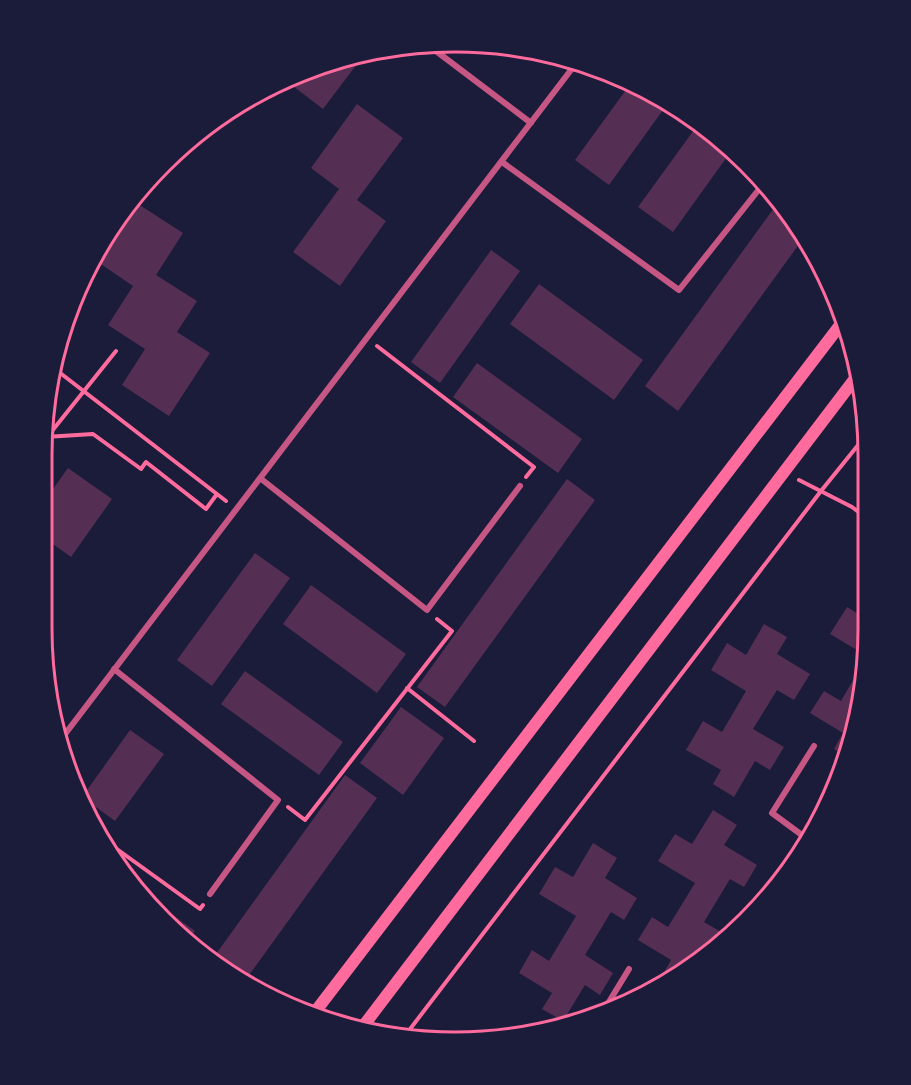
<svg xmlns="http://www.w3.org/2000/svg" width="911" height="1085" font-family="Cabin,sans-serif">
  <style>
    .building { fill: #542f53 }
    .lines { fill: none; stroke-linecap: round; stroke-linejoin: round }
    .path { stroke: #ff6b9d; stroke-width: 4 }
    .minor { stroke: #c65784; stroke-width: 6 }
    .secondary { stroke: #ff6b9d; stroke-width: 12 }
    .rim { fill: none; stroke: #ff6b9d; stroke-width: 3 }
  </style>
  <rect width="100%" height="100%" fill="#1b1b3a"/>
  <path class="building" d="M361 54 363 56 323 109 285 80 297 74Z
    M631 83 668 103 609 185 575 160Z
    M357 104 403 138 357 200 386 221 340 286 293 252 339 189 311 168Z
    M699 123 732 150 673 232 638 207Z
    M779 201 799 225 805 236 678 411 645 386Z
    M135 202 183 233 156 275 197 301 177 332 210 353 169 416 122 385 145 349 108 325 133 286 95 260Z
    M491 250 520 271 440 383 411 362Z
    M539 284 643 360 614 400 510 324Z
    M477 363 582 439 558 473 453 397Z
    M68 468 112 499 71 557 43 537 44 494 48 496Z
    M567 479 595 500 445 707 417 687Z
    M255 553 290 578 212 686 177 660Z
    M311 585 406 654 377 693 283 624Z
    M847 607 865 618 868 612V657L848 758 834 749 843 733 810 713 824 691 841 701 867 656 830 634Z
    M764 624 787 637 777 654 810 674 794 700 777 690 753 729 784 747 770 770 755 761 734 797 713 784 721 770 686 750 703 721 722 732 746 691 711 670 727 643 746 655Z
    M245 671 343 742 319 775 221 704Z
    M401 707 444 738 403 795 360 763Z
    M130 730 164 754 115 821 82 797Z
    M345 775 377 798 244 982 226 973 211 961Z
    M713 810 737 825 724 845 757 865 744 887 730 879 704 922 728 936 707 954 704 952 699 961 686 973 670 981 662 976 671 960 638 940 652 917 668 927 695 883 658 861 675 834 692 844Z
    M593 843 617 858 605 878 637 898 624 920 611 912 585 955 613 973 600 995 585 985 563 1021 542 1009 552 993 519 973 532 950 549 961 576 916 539 894 555 867 573 877Z
    M140 892 195 931 187 942 163 922Z"/>
  <g class="lines">
    <path class="path" d="M377 346 534 467 526 477
      M55 369 226 501
      M48 436 116 351
      M45 437 93 434 141 469 146 462 206 509 217 494
      M799 480 852 507 869 520
      M407 688 474 741
      M288 807 305 820 452 631 437 619
      M96 834 200 909 203 905
      M404 1037 821 491 867 434"/>
    <path class="minor" d="M428 45 531 123
      M502 162 679 290 764 183
      M260 478 427 610 520 486
      M114 669 278 800 210 894
      M59 742 577 62
      M810 841 772 813 814 746
      M601 1015 629 969"/>
    <path class="secondary" d="M312 1016 844 320
      M361 1029 860 372"/>
  </g>
  <path d="M0 0H911V1085H0ZM455 52H455A403 403 0 0 1 858 455V629A403 403 0 0 1 455 1032H455A403 403 0 0 1 52 629V455A403 403 0 0 1 455 52Z" fill="#1b1b3a" fill-rule="evenodd"/>
  <path class="rim" d="M455 52H455A403 403 0 0 1 858 455V629A403 403 0 0 1 455 1032H455A403 403 0 0 1 52 629V455A403 403 0 0 1 455 52Z"/>
</svg>
